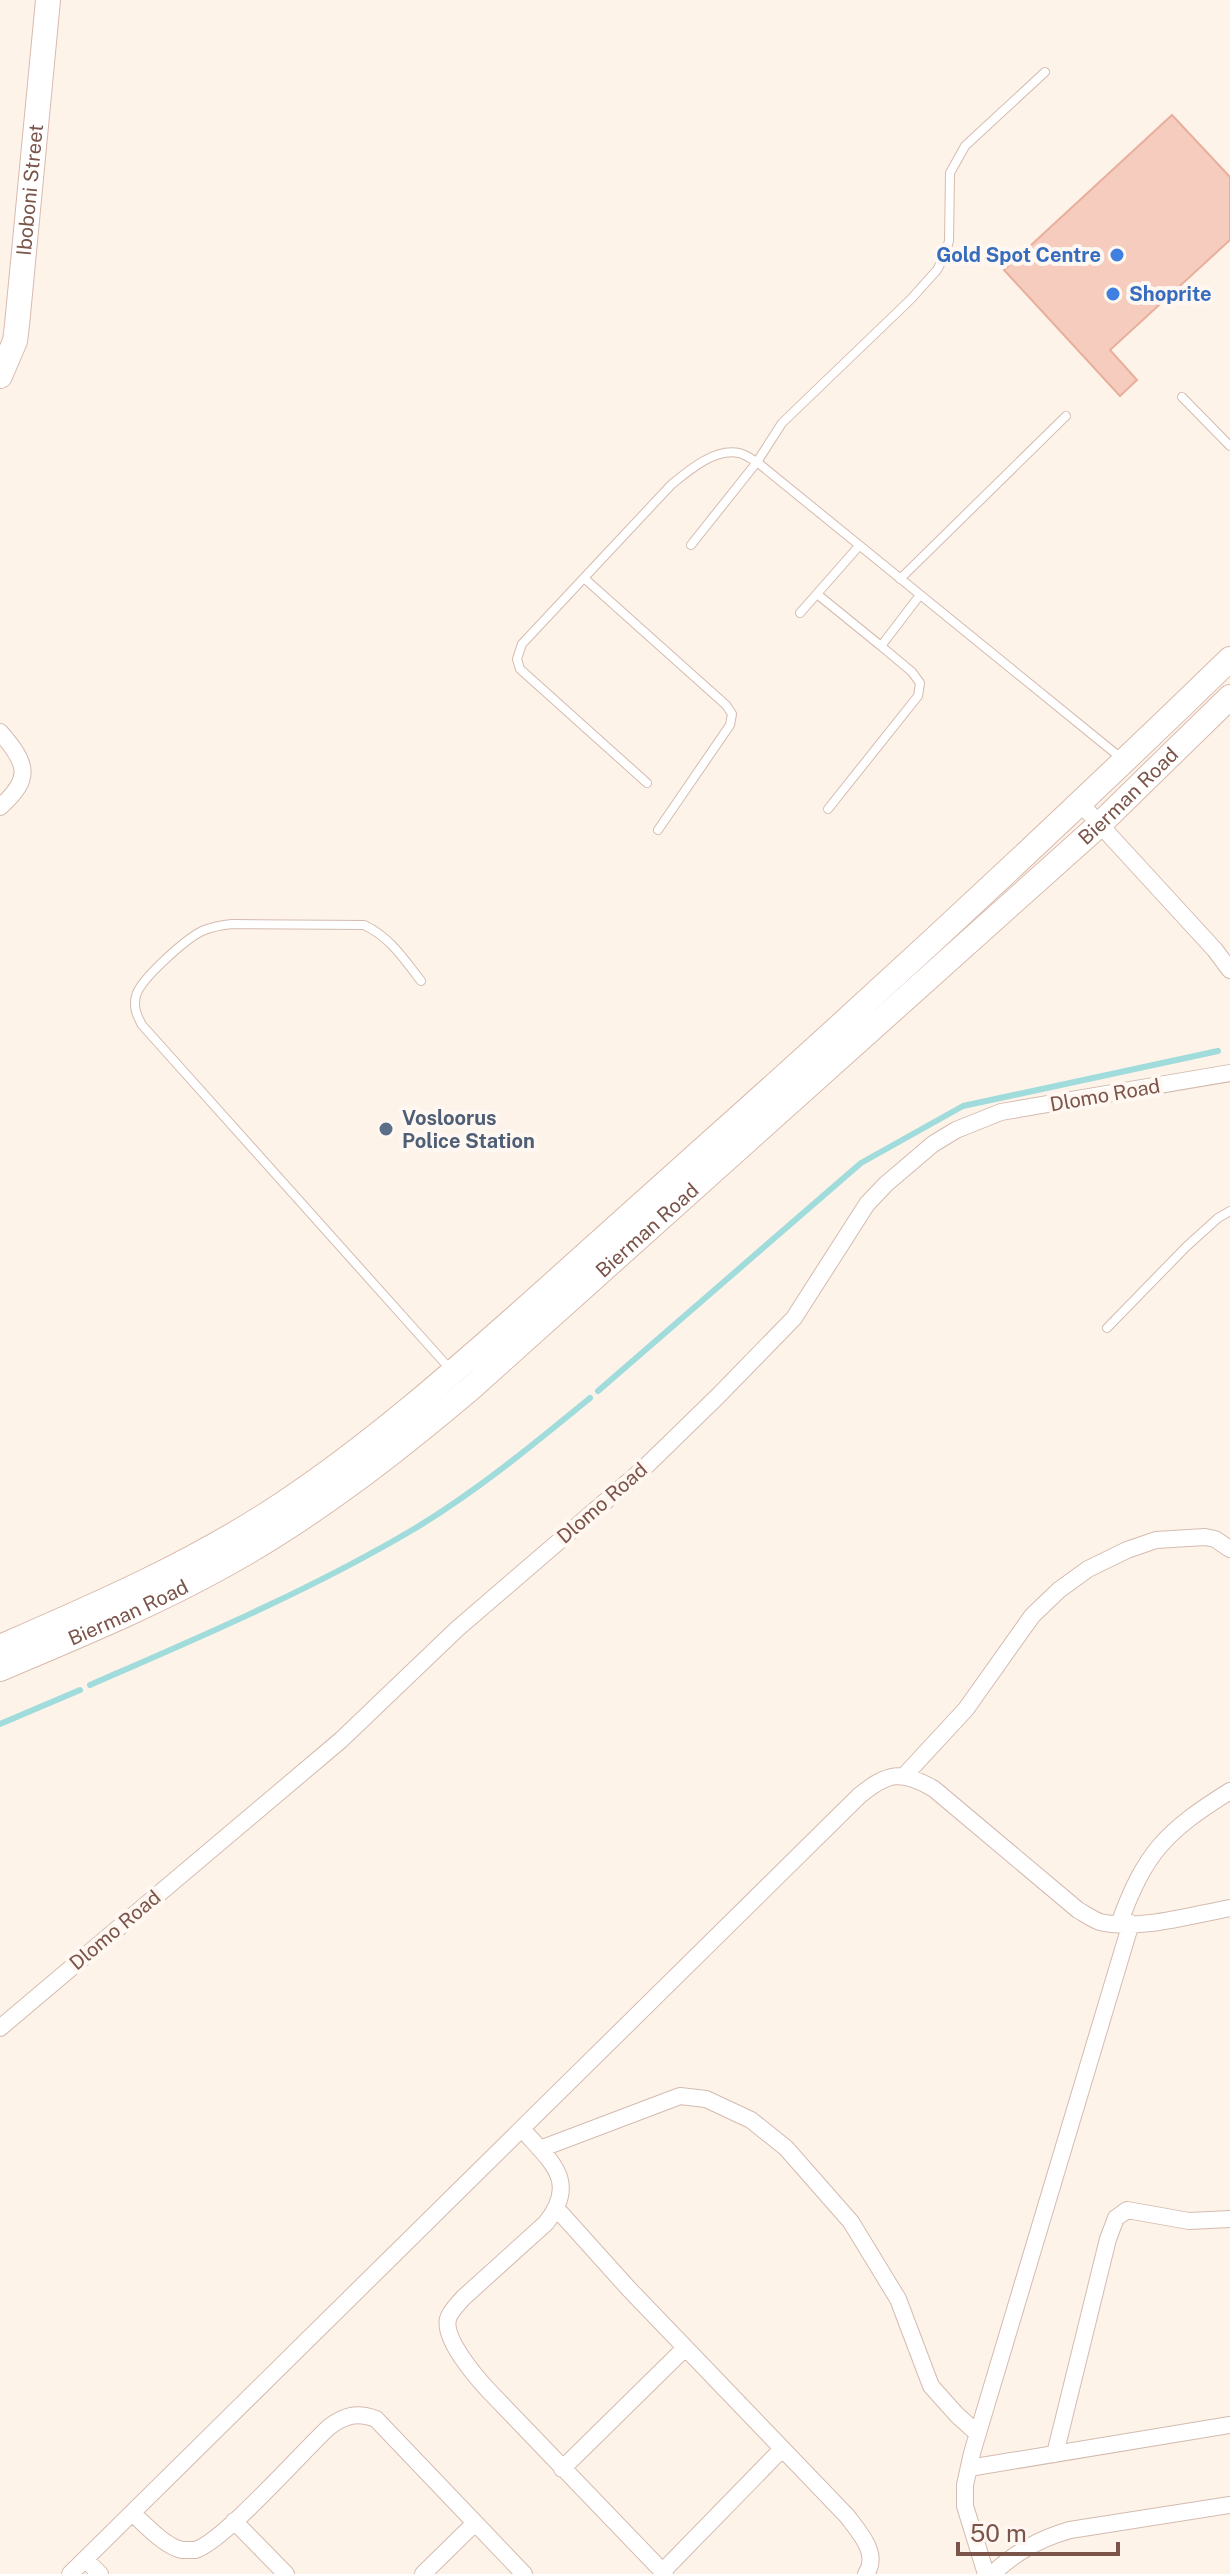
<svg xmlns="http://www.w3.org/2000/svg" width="1230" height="2574" font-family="'Public Sans',sans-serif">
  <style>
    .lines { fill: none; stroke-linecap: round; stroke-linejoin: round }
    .stream { stroke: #a0dcdc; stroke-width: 6 }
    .building { fill: #f5ccbe; stroke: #e9af9d; stroke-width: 2 }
    .lane-casing { stroke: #d4bbb0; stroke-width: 10 }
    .street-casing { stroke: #d4bbb0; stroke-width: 18 }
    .secondary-casing { stroke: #d8baac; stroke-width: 26 }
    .lane { stroke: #fff; stroke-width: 8 }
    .street { stroke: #fff; stroke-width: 16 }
    .secondary { stroke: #fff; stroke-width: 24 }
    .shop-dot { fill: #3f7fe0; stroke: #fff7f1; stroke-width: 3 }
    .service-dot { fill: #5c6f8a; stroke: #fff7f1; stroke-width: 3 }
    .labels { text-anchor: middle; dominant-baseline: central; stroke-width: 8; stroke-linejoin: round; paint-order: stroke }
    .street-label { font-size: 20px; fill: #7b544a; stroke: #fff7f1 }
    .shop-label { font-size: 20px; font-weight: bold; fill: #366cbe; stroke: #fff7f1; text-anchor: end }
    .service-label { font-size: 20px; font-weight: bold; fill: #4e5e75; stroke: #fff7f1; text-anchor: start }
  </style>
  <rect width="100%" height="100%" fill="#fef3e9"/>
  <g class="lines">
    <path class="stream" d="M598 1391 861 1163 963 1106 1218 1051
      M90 1685C200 1637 311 1590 414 1529 477 1491 534 1444 590 1398
      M0 1724 80 1690"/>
  </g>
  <path class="building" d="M1172 115 1230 177V240L1110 350 1137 380 1120 396 1004 270Z"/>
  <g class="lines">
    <defs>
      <path id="lane" d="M1045 72 965 146 950 173 949 241 944 257 937 270 911 299 782 423 757 462 1121 758
        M1182 397 1230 446
        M584 578 726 705 732 714 730 725 658 830
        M900 579 1066 416
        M817 594 881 646 920 595
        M800 613 859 546
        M647 783 520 669 517 659 522 644 671 485C688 471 714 448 739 453 745 454 751 459 757 462L691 545
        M828 809 918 696 920 683 912 672 881 646
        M421 981C404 959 390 937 364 925L232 924C221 925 212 927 202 931 186 939 140 979 136 996 133 1007 137 1016 142 1025L450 1369
        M1107 1328 1186 1247 1218 1218 1230 1211"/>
      <path id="street" d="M0 732C27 763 33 778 0 807
        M1081 804 1215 950 1230 970
        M905 1775 966 1709 1032 1616 1059 1590 1088 1569 1127 1550 1156 1540 1205 1537 1215 1539 1230 1549
        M1119 1924C1145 1852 1166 1831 1230 1791
        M0 2028 341 1740 457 1629 643 1469 718 1396 794 1318 867 1204 886 1184 933 1144 956 1130 1001 1112 1230 1073
        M522 2129C551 2162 579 2181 546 2223L463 2298C458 2304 450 2311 448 2319 443 2339 476 2377 489 2391L665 2574
        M540 2149 680 2096 706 2099 751 2120 786 2148 851 2222 898 2299 931 2386 957 2415 978 2434
        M557 2209 629 2289 847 2516C859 2532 880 2554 866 2574
        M1055 2454 1108 2239 1116 2218 1127 2210 1189 2221 1230 2219
        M969 2468 1230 2425
        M562 2469 685 2348
        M132 2513C146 2525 164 2546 182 2550 185 2550 192 2550 195 2550 223 2542 302 2452 329 2427 345 2415 357 2412 376 2419L524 2574
        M234 2521 286 2574
        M85 2559 100 2574
        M663 2571 782 2449
        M70 2574 859 1796C887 1773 901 1769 934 1789L1078 1910C1085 1914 1092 1919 1100 1922 1137 1931 1192 1915 1230 1908
        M423 2574 475 2523
        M986 2574 965 2506V2485L972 2453 1131 1923
        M992 2574C1016 2552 1039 2539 1070 2530L1230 2505"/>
      <g id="secondary">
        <path id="s1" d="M0 376 15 341 17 325 48 0"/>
        <path d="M0 1647C97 1605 196 1562 284 1503 371 1445 448 1377 526 1308 587 1253 649 1198 710 1143 887 985 1060 824 1230 659"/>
        <path id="s2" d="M0 1669C75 1637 151 1606 223 1566 312 1517 393 1454 471 1388L1099 825 1230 697"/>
      </g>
    </defs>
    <use href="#lane" class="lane-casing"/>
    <use href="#street" class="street-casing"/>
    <use href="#secondary" class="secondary-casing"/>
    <use href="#lane" class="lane"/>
    <use href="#street" class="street"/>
    <use href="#secondary" class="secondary"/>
  </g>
  <g class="shop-dot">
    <circle cx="1117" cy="255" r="8"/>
    <circle cx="1113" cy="294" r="8"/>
  </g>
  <circle class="service-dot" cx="386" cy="1129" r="8"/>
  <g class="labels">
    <g class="street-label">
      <text stroke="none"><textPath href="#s1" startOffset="190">Iboboni Street</textPath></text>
      <text stroke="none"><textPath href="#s2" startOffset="1436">Bierman Road</textPath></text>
      <text transform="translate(1105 1095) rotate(-10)">Dlomo Road</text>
      <text stroke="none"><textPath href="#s2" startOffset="788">Bierman Road</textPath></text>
      <text transform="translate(602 1503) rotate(-41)">Dlomo Road</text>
      <text stroke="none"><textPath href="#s2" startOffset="140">Bierman Road</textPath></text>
      <text transform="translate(115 1930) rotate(-40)">Dlomo Road</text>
    </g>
    <g class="shop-label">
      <text x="1101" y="255">Gold Spot Centre</text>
      <text x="1129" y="294" text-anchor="start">Shoprite</text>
    </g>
    <g class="service-label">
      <text x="402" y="1118">Vosloorus<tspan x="402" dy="23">Police Station</tspan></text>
    </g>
  </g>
  <path d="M958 2542v12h160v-12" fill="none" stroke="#7b544a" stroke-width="4"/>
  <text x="970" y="2542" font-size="24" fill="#7b544a" stroke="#fff7f1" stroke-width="6" paint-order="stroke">50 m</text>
</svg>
